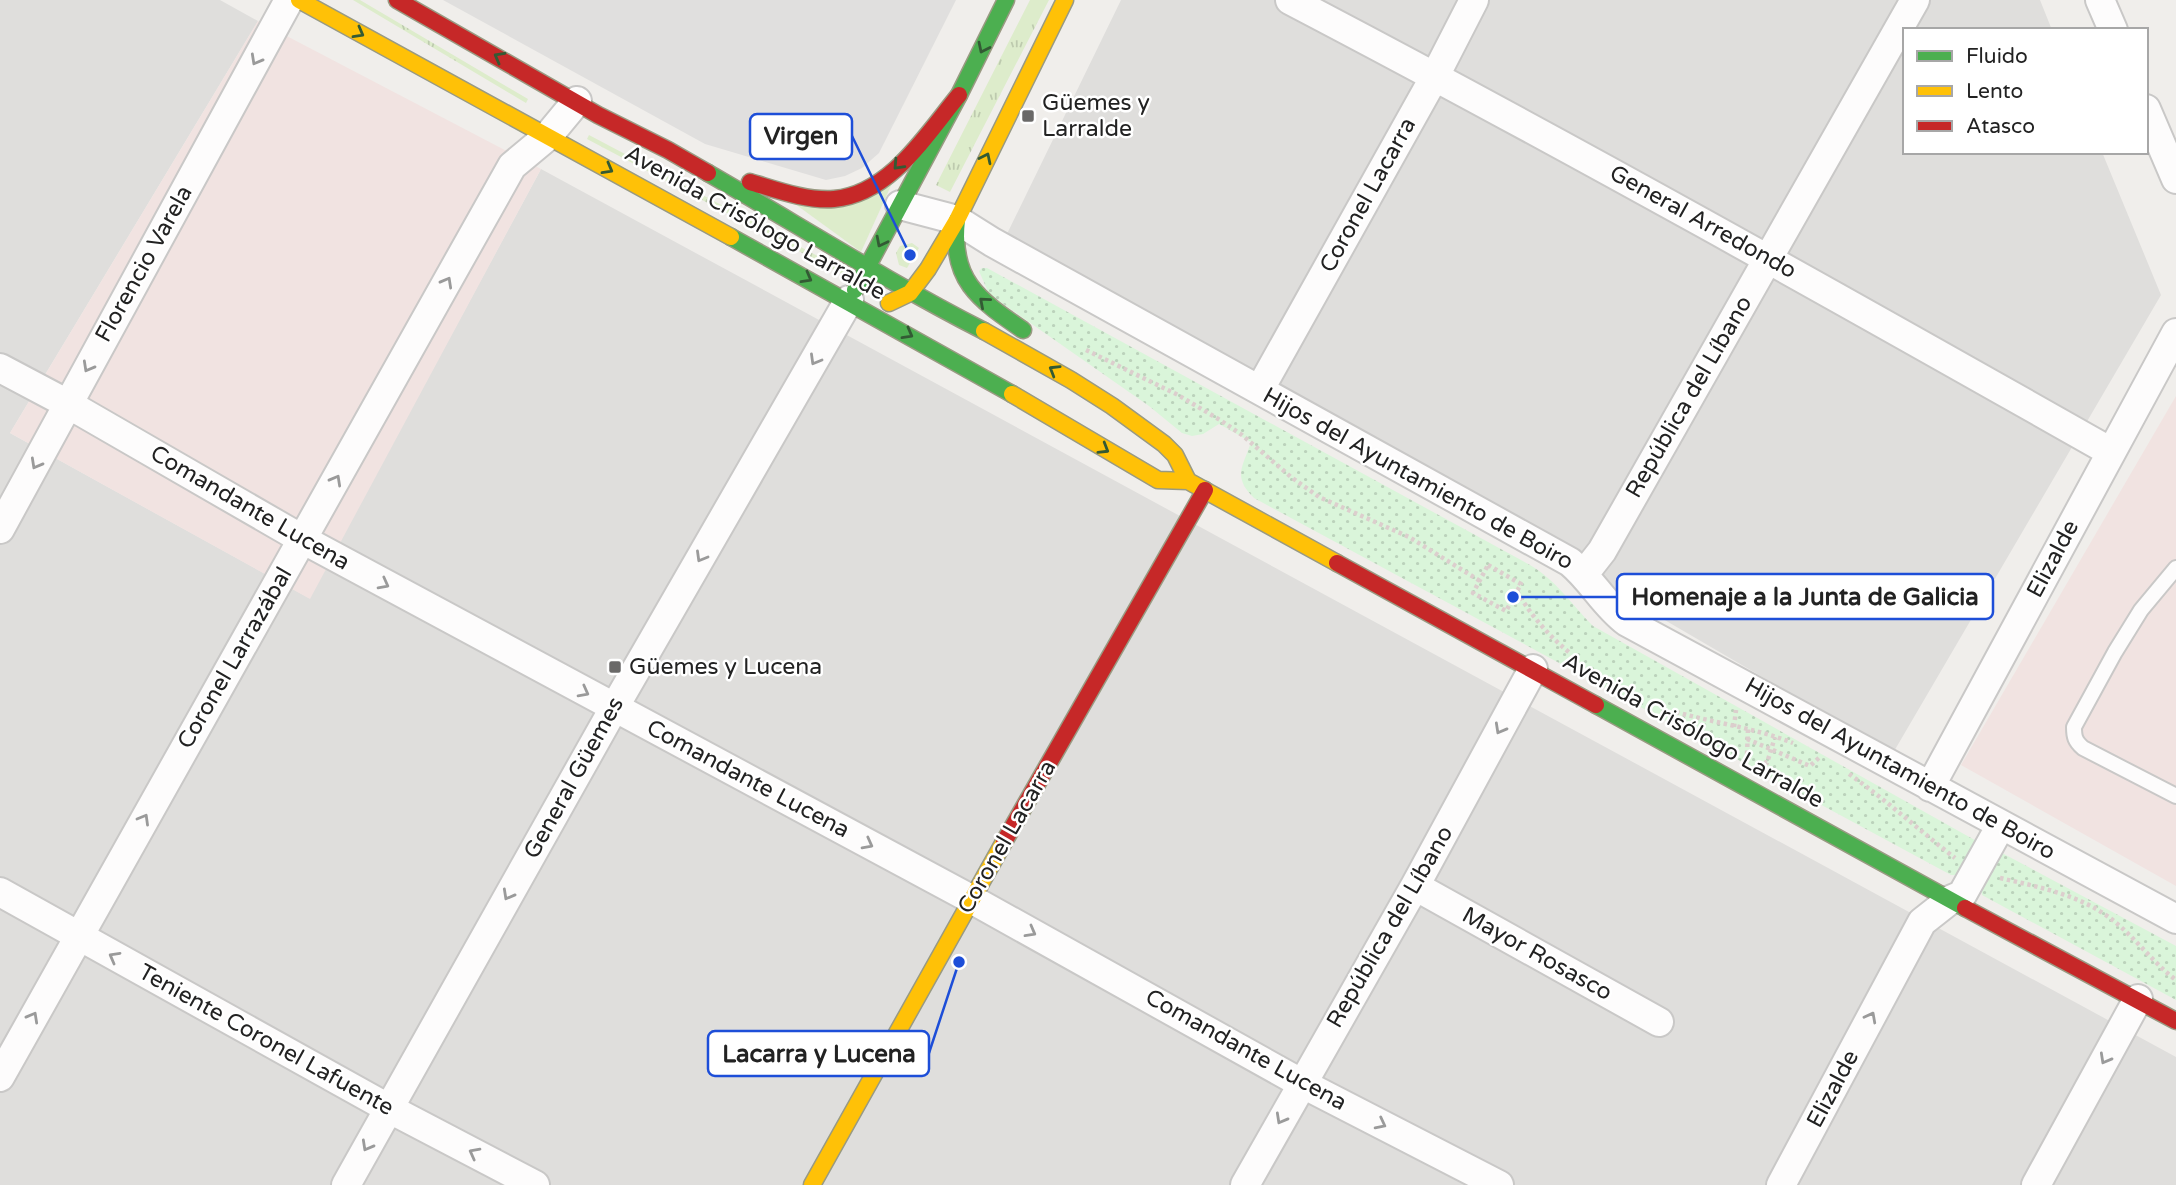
<svg xmlns="http://www.w3.org/2000/svg" width="2176" height="1185" font-family="'Varela Round',sans-serif">
  <style>
    .residential { fill: #dfdedc }
    .commercial { fill: #f1e3e1 }
    .grass { fill: url(#grass-tufts) }
    .park { fill: url(#park-dots) }
    .garden { fill: #ddeccb }
    .parking { fill: #e0dfde }
    .lines { fill: none; stroke-linecap: round; stroke-linejoin: round }
    .lane-casing { stroke: #c9c8c7; stroke-width: 18 }
    .street-casing { stroke: #c9c8c7; stroke-width: 32 }
    .fast-casing { stroke: #999a82; stroke-width: 19 }
    .slow-casing { stroke: #999a82; stroke-width: 19 }
    .jam-casing { stroke: #999a82; stroke-width: 19 }
    .path { stroke: #dccecd; stroke-width: 4.5; stroke-dasharray: 3.5 3.5; stroke-linecap: butt }
    .lane { stroke: #fdfcfc; stroke-width: 14 }
    .street { stroke: #fdfcfc; stroke-width: 28 }
    .fast { stroke: #4caf50; stroke-width: 16 }
    .slow { stroke: #ffc107; stroke-width: 16 }
    .jam { stroke: #c62828; stroke-width: 16 }
    .oneway { stroke: #335a34 }
    .oneway2 { stroke: #9a9a9a }
    .poi-dot { fill: #6a6968; stroke: #fff; stroke-width: 2.5 }
    .labels { text-anchor: middle; dominant-baseline: central; stroke-width: 5; stroke-linejoin: round; paint-order: stroke }
    .poi-label { font-size: 23px; fill: #222; stroke: #fff; text-anchor: start }
    .street-label { font-size: 23px; fill: #222; stroke: #fff }
    .leader { fill: none; stroke: #1d4ed8; stroke-width: 2.5 }
    .callout-dot { fill: #1d4ed8; stroke: #fff; stroke-width: 2.5 }
    .callout { fill: #fff; stroke: #1d4ed8; stroke-width: 2.5 }
    .callout-label { font-size: 24px; text-anchor: middle; font-weight: bold; fill: #222 }
  </style>
  <defs>
    <pattern id="grass-tufts" width="24" height="20" patternUnits="userSpaceOnUse" patternTransform="scale(1.75)"><rect width="24" height="20" fill="#ddeccb"/><path d="M3 7l-1-3M5 7V3M7 7l1-3M15 17l-1-3M17 17v-4M19 17l1-3" fill="none" stroke="#bdcaae"/></pattern>
    <pattern id="park-dots" width="8" height="8" patternUnits="userSpaceOnUse" patternTransform="scale(1.75)"><rect width="8" height="8" fill="#daf5da"/><path d="M2 2h.1M6 6h.1" fill="none" stroke="#bbd2bb" stroke-width="1.8" stroke-linecap="round"/></pattern>
  </defs>
  <rect width="100%" height="100%" fill="#f0eeeb"/>
  <path class="residential" d="M0 0H220L258 21 10 433 309 598 541 169 2176 1057V1185H0Z
    M1121 0H2040L2052 30H1905V152H2102L2161 295 1893 753 1006 236Z"/>
  <path class="commercial" d="M258 21 541 169 310 599 10 433Z
    M2176 396V886L1961 765Z"/>
  <path class="grass" d="M353 0H360L528 99 526 103Z
    M1030 0H1049L950 192 936 185Z
    M589 135 846 271 844 275 587 139Z
    M912 243 919 248 907 268 899 265 896 253 900 246Z"/>
  <path class="park" d="M982 268H987L1530 565C1556 580 1572 605 1593 626L1980 843 1962 875H1951L1254 498C1232 476 1243 467 1251 442L1219 424 1203 434 1192 436 1182 433 1149 406 989 294 979 271Z
    M1998 853H2002L2176 946V1000L1982 895 1981 887Z"/>
  <path class="garden" d="M894 179 861 252 791 201Z"/>
  <path class="parking" d="M443 0H956L879 153 862 168 845 176 826 180 705 144Z"/>
  <g class="lines">
    <defs>
      <path id="lane" d="M2176 568 2141 610 2115 652 2074 727C2074 737 2075 741 2083 748L2176 796"/>
      <path id="street" d="M1290 0C1567 145 1839 298 2111 452
        M2100 0 2113 30
        M2146 109 2176 179
        M900 205 957 220 992 242 1570 562C1592 580 1604 605 1627 622L2176 919
        M0 368 68 404 302 539 971 899 1301 1083 1499 1185
        M1260 389 1435 76 1474 0
        M0 529 289 0
        M1584 574 1602 551 1915 0
        M1930 787 2176 333
        M1415 886 1659 1022
        M0 892 388 1108 535 1185
        M0 1077 512 166 548 136 577 101
        M346 1185 614 708 849 300
        M1245 1185 1415 886 1533 669
        M1781 1185 1922 922 1950 900 1962 895 2001 825
        M2036 1185 2138 999"/>
      <path id="fast" d="M708 173C800 226 890 283 984 331
        M957 220C950 280 978 299 1023 330
        M731 237 1012 394
        M855 290 959 95 1006 0
        M1596 705 1965 908"/>
      <path id="slow" d="M299 0 731 237
        M889 303 910 293 928 269 957 220 1065 0
        M984 331 1071 380 1112 406 1164 444 1175 455 1188 481
        M1012 394 1158 480 1188 481 1337 563
        M812 1185 1004 842"/>
      <path id="jam" d="M397 0 598 115 668 150 708 173
        M750 182C777 190 806 201 834 199 890 194 926 135 959 95
        M1337 563 1596 705
        M1004 842 1205 490
        M1965 908 2176 1021"/>
    </defs>
    <use href="#lane" class="lane-casing"/>
    <use href="#street" class="street-casing"/>
    <use href="#fast" class="fast-casing"/>
    <use href="#slow" class="slow-casing"/>
    <use href="#jam" class="jam-casing"/>
    <path class="path" d="M1086 350 1178 395 1220 420 1242 435 1291 477 1319 497 1409 537 1480 581
      M1488 565 1521 584 1506 611 1473 593Z
      M1517 591C1531 616 1549 636 1571 654
      M1676 712C1715 723 1755 728 1793 743
      M1734 727 1736 710
      M1747 739 1810 766 1821 756
      M1747 754 1748 729
      M1764 762 1767 763 1775 737
      M1849 774C1886 800 1919 830 1955 858
      M2000 878C2043 888 2087 896 2121 927 2140 944 2155 964 2176 980"/>
    <use href="#lane" class="lane"/>
    <use href="#street" class="street"/>
    <use href="#fast" class="fast"/>
    <use href="#slow" class="slow"/>
    <use href="#jam" class="jam"/>
  </g>
  <defs><path id="oneway-chevron" d="M-2-3.5L2.5 0L-2 3.5" fill="none" stroke-width="1.6" stroke-linecap="round" stroke-linejoin="round" transform="scale(1.75)"/></defs>
  <g class="oneway">
    <use href="#oneway-chevron" transform="translate(359 33) rotate(29)"/>
    <use href="#oneway-chevron" transform="translate(983 48) rotate(116)"/>
    <use href="#oneway-chevron" transform="translate(499 57) rotate(-151)"/>
    <use href="#oneway-chevron" transform="translate(986 158) rotate(-64)"/>
    <use href="#oneway-chevron" transform="translate(898 165) rotate(133)"/>
    <use href="#oneway-chevron" transform="translate(608 169) rotate(29)"/>
    <use href="#oneway-chevron" transform="translate(881 242) rotate(117)"/>
    <use href="#oneway-chevron" transform="translate(807 278) rotate(29)"/>
    <use href="#oneway-chevron" transform="translate(984 302) rotate(-139)"/>
    <use href="#oneway-chevron" transform="translate(908 334) rotate(29)"/>
    <use href="#oneway-chevron" transform="translate(1054 370) rotate(-149)"/>
    <use href="#oneway-chevron" transform="translate(1104 449) rotate(31)"/>
  </g>
  <g class="oneway2">
    <use href="#oneway-chevron" transform="translate(256 60) rotate(119)"/>
    <use href="#oneway-chevron" transform="translate(447 282) rotate(-61)"/>
    <use href="#oneway-chevron" transform="translate(815 360) rotate(120)"/>
    <use href="#oneway-chevron" transform="translate(88 367) rotate(119)"/>
    <use href="#oneway-chevron" transform="translate(36 464) rotate(119)"/>
    <use href="#oneway-chevron" transform="translate(336 480) rotate(-61)"/>
    <use href="#oneway-chevron" transform="translate(701 557) rotate(120)"/>
    <use href="#oneway-chevron" transform="translate(384 584) rotate(28)"/>
    <use href="#oneway-chevron" transform="translate(584 692) rotate(28)"/>
    <use href="#oneway-chevron" transform="translate(1500 729) rotate(119)"/>
    <use href="#oneway-chevron" transform="translate(144 819) rotate(-60)"/>
    <use href="#oneway-chevron" transform="translate(868 844) rotate(28)"/>
    <use href="#oneway-chevron" transform="translate(508 895) rotate(119)"/>
    <use href="#oneway-chevron" transform="translate(1031 932) rotate(29)"/>
    <use href="#oneway-chevron" transform="translate(114 957) rotate(-151)"/>
    <use href="#oneway-chevron" transform="translate(33 1017) rotate(-61)"/>
    <use href="#oneway-chevron" transform="translate(1871 1017) rotate(-62)"/>
    <use href="#oneway-chevron" transform="translate(2105 1059) rotate(119)"/>
    <use href="#oneway-chevron" transform="translate(1281 1119) rotate(119)"/>
    <use href="#oneway-chevron" transform="translate(1381 1124) rotate(27)"/>
    <use href="#oneway-chevron" transform="translate(367 1146) rotate(119)"/>
    <use href="#oneway-chevron" transform="translate(474 1153) rotate(-152)"/>
  </g>
  <g class="poi-dot">
    <rect x="1021" y="109" width="14" height="14" rx="3.5"/>
    <rect x="608" y="660" width="14" height="14" rx="3.5"/>
  </g>
  <g class="labels">
    <g class="poi-label">
      <text x="1042" y="103">Güemes y<tspan x="1042" dy="26">Larralde</tspan></text>
      <text x="629" y="667">Güemes y Lucena</text>
    </g>
    <g class="street-label">
      <text transform="translate(1368 195) rotate(-61)">Coronel Lacarra</text>
      <text transform="translate(1703 222) rotate(29)">General Arredondo</text>
      <text transform="translate(755 223) rotate(29)">Avenida Crisólogo Larralde</text>
      <text transform="translate(144 264) rotate(-61)">Florencio Varela</text>
      <text transform="translate(1689 397) rotate(-60)">República del Líbano</text>
      <text transform="translate(1418 479) rotate(29)">Hijos del Ayuntamiento de Boiro</text>
      <text transform="translate(250 508) rotate(30)">Comandante Lucena</text>
      <text transform="translate(2053 559) rotate(-62)">Elizalde</text>
      <text transform="translate(235 658) rotate(-60)">Coronel Larrazábal</text>
      <text transform="translate(1693 731) rotate(29)">Avenida Crisólogo Larralde</text>
      <text transform="translate(1900 769) rotate(29)">Hijos del Ayuntamiento de Boiro</text>
      <text transform="translate(574 778) rotate(-61)">General Güemes</text>
      <text transform="translate(748 779) rotate(28)">Comandante Lucena</text>
      <text transform="translate(1007 837) rotate(-60)">Coronel Lacarra</text>
      <text transform="translate(1390 927) rotate(-60)">República del Líbano</text>
      <text transform="translate(1537 954) rotate(29)">Mayor Rosasco</text>
      <text transform="translate(266 1040) rotate(29)">Teniente Coronel Lafuente</text>
      <text transform="translate(1246 1050) rotate(29)">Comandante Lucena</text>
      <text transform="translate(1833 1089) rotate(-62)">Elizalde</text>
    </g>
  </g>
  <path class="leader" d="M910 255L852 136M1513 597L1617 597M959 962L929 1053"/>
  <g class="callout-dot">
    <circle cx="910" cy="255" r="7"/>
    <circle cx="1513" cy="597" r="7"/>
    <circle cx="959" cy="962" r="7"/>
  </g>
  <g class="callout">
    <rect x="750" y="114" width="102" height="45" rx="7"/>
    <rect x="1617" y="574" width="376" height="45" rx="7"/>
    <rect x="708" y="1031" width="221" height="45" rx="7"/>
  </g>
  <g class="callout-label">
    <text x="801" y="144">Virgen</text>
    <text x="1805" y="605">Homenaje a la Junta de Galicia</text>
    <text x="819" y="1062">Lacarra y Lucena</text>
  </g>
  <rect x="1903" y="28" width="245" height="126" fill="#ffffff" stroke="#a7a7a7" stroke-width="2"/>
  <rect x="1917" y="51" width="35" height="10" fill="#4caf50" stroke="#a7a7a7" stroke-width="2"/>
  <text x="1966" y="63" font-size="21" fill="#222222">Fluido</text>
  <rect x="1917" y="86" width="35" height="10" fill="#ffc107" stroke="#a7a7a7" stroke-width="2"/>
  <text x="1966" y="98" font-size="21" fill="#222222">Lento</text>
  <rect x="1917" y="121" width="35" height="10" fill="#c62828" stroke="#a7a7a7" stroke-width="2"/>
  <text x="1966" y="133" font-size="21" fill="#222222">Atasco</text>
</svg>
